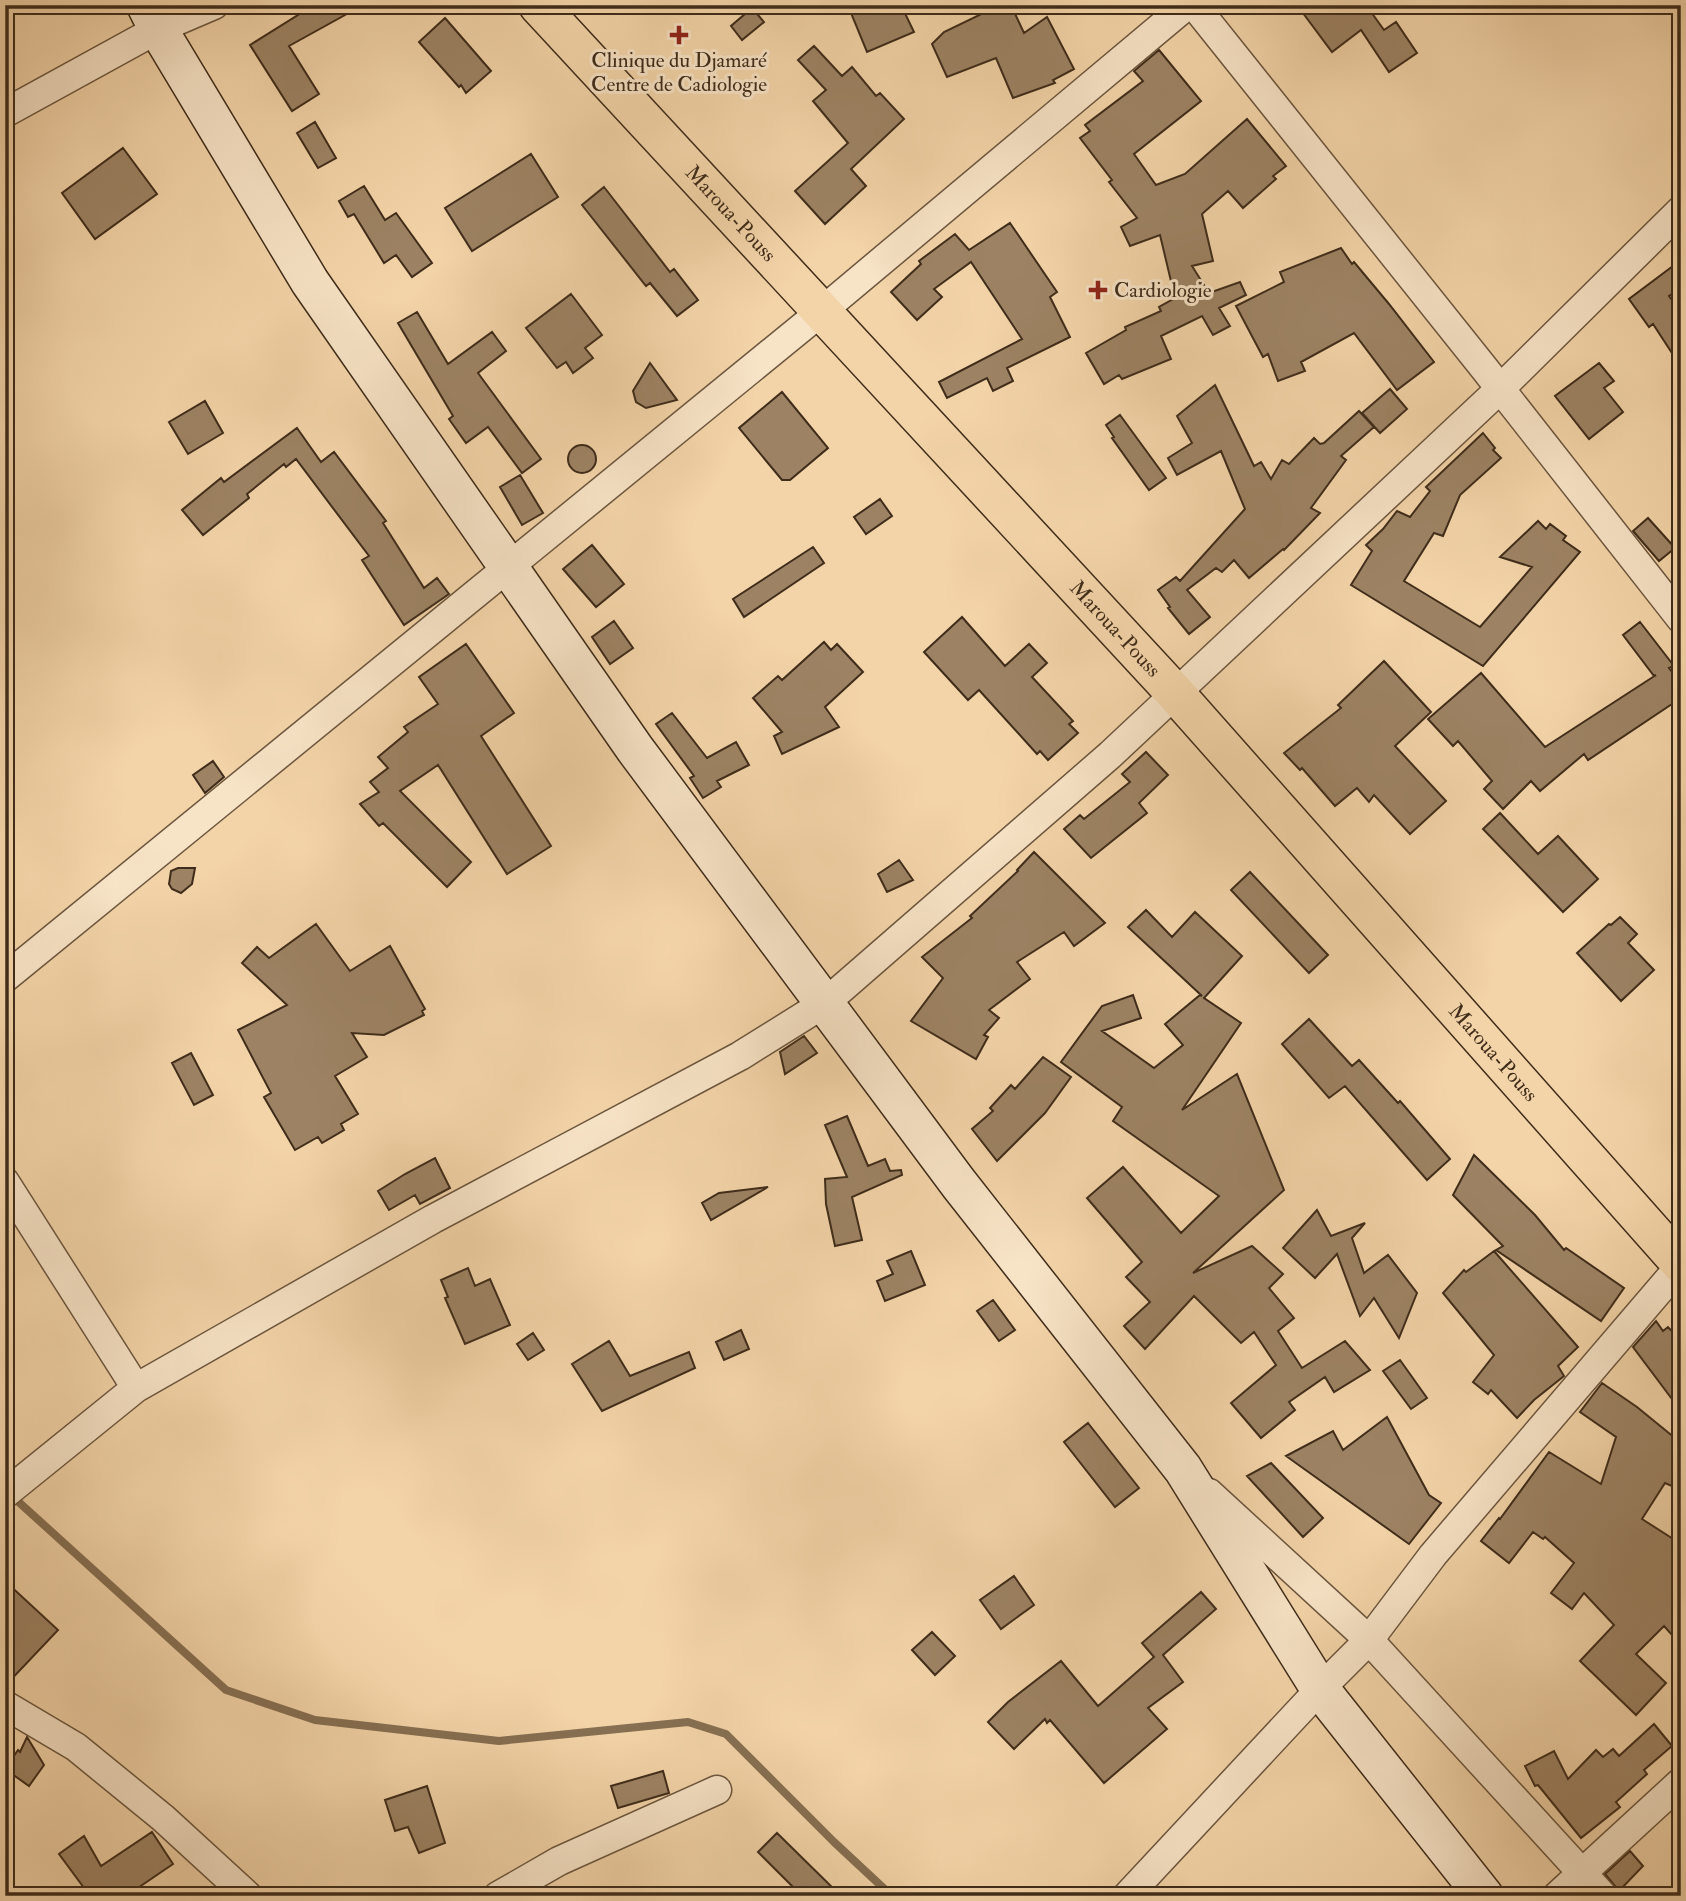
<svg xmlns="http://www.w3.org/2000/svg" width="1686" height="1901" font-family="'IM FELL Double Pica',serif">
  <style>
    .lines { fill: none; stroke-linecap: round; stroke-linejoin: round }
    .stream { stroke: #866f52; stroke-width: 8 }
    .building { fill: #9d8364; stroke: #3f2c1a; stroke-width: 2 }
    .street-casing { stroke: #6c563e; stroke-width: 31 }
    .secondary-casing { stroke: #3f2c1a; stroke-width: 41 }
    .primary-casing { stroke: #3f2c1a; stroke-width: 41 }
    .street { stroke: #f7e3c6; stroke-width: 28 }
    .secondary { stroke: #f7e3c6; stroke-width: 38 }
    .primary { stroke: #f3d4a8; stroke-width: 38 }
    .poi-dot { fill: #8f2418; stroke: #f7e3c6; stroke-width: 2.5 }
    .labels { text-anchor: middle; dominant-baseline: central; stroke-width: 6; stroke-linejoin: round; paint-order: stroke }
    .poi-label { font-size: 21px; fill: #3f2c1a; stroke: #f7e3c6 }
    .street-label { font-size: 21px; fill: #3f2c1a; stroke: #f7e3c6 }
  </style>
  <rect width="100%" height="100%" fill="#f3d4a8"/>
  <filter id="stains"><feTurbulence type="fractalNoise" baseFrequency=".00286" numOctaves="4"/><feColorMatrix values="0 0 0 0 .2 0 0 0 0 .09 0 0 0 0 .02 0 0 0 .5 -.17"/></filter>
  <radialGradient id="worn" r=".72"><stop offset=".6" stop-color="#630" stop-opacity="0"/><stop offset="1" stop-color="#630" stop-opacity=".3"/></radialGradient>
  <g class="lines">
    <path class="stream" d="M12 1496 226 1690 315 1720 499 1741 688 1722 726 1734 834 1842 892 1896"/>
  </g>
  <path class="building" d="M314 5H363L289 46 319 94 292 111 250 45Z
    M866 5H901L914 32 867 52 851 13Z
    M1000 5H1011L1024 33 1047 17 1074 69 1053 80 1055 83 1013 98 996 58 947 77 932 44 944 32Z
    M1297 5H1366L1384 30 1396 22 1417 53 1389 72 1361 30 1332 52Z
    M752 8 764 22 742 40 731 26Z
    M445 18 491 71 466 93 461 85 459 87 419 42Z
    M814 46 842 76 852 67 876 96 880 93 904 119 851 169 866 186 825 224 795 191 848 143 813 101 826 90 798 60Z
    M1159 50 1201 101 1134 154 1156 185 1185 174 1247 119 1286 166 1273 176 1276 179 1243 208 1228 191 1202 214 1213 261 1192 266 1209 293 1240 282 1246 295 1219 308 1230 326 1213 335 1202 316 1161 336 1171 359 1122 379 1119 375 1104 384 1086 353 1126 330 1125 327 1161 311 1159 307 1175 298 1160 235 1130 246 1121 227 1137 218 1109 182 1112 180 1080 138 1090 131 1085 125 1143 81 1134 71Z
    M315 122 336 158 318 168 297 133Z
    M123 148 157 194 95 239 62 193Z
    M531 154 558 197 472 251 445 208Z
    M364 186 385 220 396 213 432 263 412 277 396 255 384 263 354 214 348 217 339 201Z
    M604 187 670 272 674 269 698 300 677 316 650 283 646 286 582 205Z
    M1010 223 1057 292 1050 297 1070 337 1007 368 1013 381 993 391 987 378 947 398 939 382 1022 339 971 262 934 289 942 297 917 320 891 292 921 264 919 261 955 234 969 250Z
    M1341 248 1352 264 1354 262 1389 304 1434 362 1397 390 1354 333 1301 362 1305 371 1278 381 1268 354 1263 357 1236 306 1284 282 1280 272Z
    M1681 260V288L1669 296 1681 312V367L1653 324 1649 327 1629 299Z
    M571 294 602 335 585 348 593 358 573 373 566 362 557 368 526 328Z
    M417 312 448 364 492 332 506 351 478 373 541 459 522 473 488 427 466 443 449 419 453 416 398 323Z
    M650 363 677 400 646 408 636 402 633 391Z
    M1599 363 1614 381 1604 388 1623 412 1589 439 1555 396Z
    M1215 385 1254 466 1261 462 1271 479 1282 460 1289 464 1314 438 1320 444 1324 443 1359 411 1374 427 1341 456 1346 460 1311 508 1320 513 1284 550 1283 549 1249 578 1234 560 1222 572 1216 568 1187 590 1210 617 1189 634 1168 608 1170 607 1158 590 1176 577 1180 581 1245 509 1221 451 1177 475 1168 458 1192 443 1177 416Z
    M1390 389 1407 409 1380 433 1362 413Z
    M782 392 828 448 790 480H782L739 428Z
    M205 401 223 433 188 454 169 422Z
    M1120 415 1166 478 1149 490 1112 438 1114 437 1106 425Z
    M297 428 321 462 334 452 386 521 383 523 424 588 437 578 449 594 404 625 362 560 369 556 296 459 286 467 284 464 247 494 249 498 203 535 182 510 221 478 224 482Z
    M1483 433 1495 448 1493 450 1501 458 1460 495 1443 536 1434 533 1404 581 1480 627 1532 567 1500 557 1538 521 1546 529 1550 524 1566 536 1563 540 1580 552 1483 666 1351 585 1372 551 1366 545 1383 529 1397 511 1410 517 1430 491 1426 487Z
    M568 459a14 14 0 1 1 28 0a14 14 0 1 1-28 0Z
    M520 475 543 513 522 525 500 487Z
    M880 499 892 516 866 534 854 517Z
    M1648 518 1675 548 1659 561 1633 531Z
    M592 545 624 584 596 607 563 569Z
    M813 547 824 563 744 617 733 599Z
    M962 617 1005 666 1029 644 1047 663 1032 677 1073 721 1069 724 1078 733 1048 760 1040 751 1037 754 979 690 968 700 924 652Z
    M614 621 633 648 610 664 592 637Z
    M1640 622 1674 666 1669 668 1681 684V698L1588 760 1584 754 1540 791 1531 781 1503 809 1484 789 1492 781 1458 741 1453 746 1428 719 1481 673 1545 747 1656 675 1654 676 1623 635Z
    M824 642 831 650 837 644 863 672 825 707 839 727 782 754 774 736 782 732 753 698 778 676 782 680Z
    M466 644 514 713 481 736 551 846 507 874 438 765 400 791 471 862 447 887 383 823 379 826 360 804 379 792 370 782 388 768 378 757 408 732 404 727 438 704 419 677Z
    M1384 661 1431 712 1395 746 1446 801 1410 834 1374 795 1369 802 1357 788 1335 806 1302 768 1300 770 1284 753 1341 708 1338 705Z
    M672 713 707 758 736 742 749 765 717 781 721 787 703 798 690 778 694 776 656 724Z
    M1146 752 1168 775 1139 803 1147 813 1091 858 1064 829 1080 815 1084 819 1130 782 1122 774Z
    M213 761 224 777 205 793 193 775Z
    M1500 813 1538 854 1558 836 1598 879 1563 912 1483 829Z
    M1034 852 1105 923 1074 946 1064 932 1017 962 1030 979 989 1010 999 1018 984 1035 988 1037 976 1059 911 1021 943 978 922 957 972 918 970 916 1018 871 1017 870Z
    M899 860 913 880 887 892 878 874Z
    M178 868H195L192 884 181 893 172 889 169 884 171 871Z
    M1250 872 1328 955 1309 973 1231 890Z
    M1146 910 1172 937 1195 912 1242 956 1204 998 1241 1023 1182 1110 1237 1074 1284 1190 1193 1273 1252 1246 1283 1274 1269 1288 1294 1318 1278 1331 1302 1368 1345 1341 1370 1370 1334 1392 1325 1377 1289 1402 1295 1410 1261 1438 1231 1403 1276 1365 1254 1332 1241 1343 1194 1296 1145 1349 1124 1326 1150 1302 1126 1277 1142 1262 1087 1198 1123 1167 1181 1233 1219 1196 1113 1121 1122 1107 1061 1062 1102 1006 1133 995 1141 1018 1102 1031 1154 1068 1183 1045 1165 1024 1200 995 1202 996 1128 927Z
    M1620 917 1637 934 1628 943 1654 970 1621 1001 1577 953 1609 924 1611 925Z
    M316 924 350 971 390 946 425 1009 422 1011 424 1015 384 1035 352 1033 367 1057 335 1076 358 1114 341 1124 344 1130 322 1143 318 1137 295 1150 264 1097 271 1093 238 1030 287 1005 242 963 257 947 269 958Z
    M1309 1019 1352 1066 1359 1060 1398 1103 1400 1101 1450 1159 1427 1180 1345 1086 1329 1098 1282 1044Z
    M804 1036 817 1053 785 1074 780 1052Z
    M191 1053 213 1095 194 1105 172 1063Z
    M1043 1057 1071 1077 1045 1113 997 1161 972 1129 993 1111 990 1108 1011 1085 1015 1089Z
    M847 1116 868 1166 885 1159 890 1171 901 1170 902 1175 852 1197 862 1240 835 1246 826 1204 825 1179 847 1177 825 1125Z
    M1474 1155 1535 1215 1564 1250 1566 1248 1624 1288 1601 1321 1496 1250 1503 1246 1453 1195Z
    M435 1158 450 1188 420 1204 415 1195 389 1210 378 1191 405 1174Z
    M768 1187 711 1220 702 1203 719 1193Z
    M1317 1210 1331 1236 1365 1223 1352 1238 1364 1273 1388 1255 1417 1293 1399 1338 1374 1298 1360 1316 1337 1254 1315 1278 1283 1248Z
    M911 1251 925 1285 885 1301 877 1281 893 1274 887 1261Z
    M1494 1251 1578 1347 1558 1366 1564 1376 1534 1400 1517 1418 1491 1390 1488 1394 1473 1382 1494 1355 1443 1293 1464 1270 1466 1272Z
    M468 1268 475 1286 490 1279 510 1325 465 1344 445 1298 448 1297 441 1280Z
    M993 1300 1015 1330 999 1341 977 1311Z
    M1656 1321 1663 1331 1668 1327 1681 1341V1411L1633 1347Z
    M741 1330 749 1349 724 1360 716 1342Z
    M533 1333 544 1350 528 1360 517 1344Z
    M609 1341 630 1376 689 1352 695 1368 602 1411 572 1364Z
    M1400 1360 1427 1398 1411 1409 1383 1371Z
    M1602 1383 1637 1407 1681 1443V1490L1665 1483 1642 1519 1681 1544V1645L1664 1626 1636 1654 1666 1683 1636 1715 1580 1661 1614 1625 1584 1593 1572 1609 1551 1593 1574 1563 1545 1537 1543 1539 1533 1532 1509 1563 1481 1541 1499 1518 1500 1519 1549 1452 1601 1484 1616 1437 1580 1412Z
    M1387 1417 1429 1495 1441 1503 1409 1544 1286 1456 1333 1431 1343 1450Z
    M1088 1423 1139 1488 1115 1507 1064 1442Z
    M1271 1463 1323 1518 1303 1537 1247 1476Z
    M1014 1576 1034 1605 1001 1629 980 1600Z
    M5 1581 58 1630 5 1686Z
    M1201 1592 1216 1609 1163 1655 1183 1682 1148 1708 1167 1729 1104 1783 1050 1720 1047 1723 1045 1719 1014 1749 988 1722 1008 1702 1061 1661 1098 1706 1154 1657 1142 1643Z
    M932 1632 955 1656 935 1675 912 1650Z
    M1654 1724 1672 1746 1644 1770 1647 1774 1616 1802 1620 1807 1581 1838 1538 1785 1535 1786 1525 1766 1554 1751 1568 1779 1596 1750 1603 1757 1613 1749 1619 1756Z
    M27 1737 44 1765 29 1786 5 1769 18 1750 20 1752Z
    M663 1771 669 1793 618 1808 611 1786Z
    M427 1786 445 1843 419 1853 408 1827 395 1831 385 1800Z
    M152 1832 173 1864 126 1896H90L59 1854 84 1836 101 1866Z
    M777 1833 841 1896H802L758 1852Z
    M1630 1851 1643 1866 1619 1891 1605 1874Z"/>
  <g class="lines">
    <defs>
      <path id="street" d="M1194 5 1484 368 1681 619
        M5 113 158 29 214 5
        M5 978 822 311 1187 5
        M5 1182 136 1388
        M1209 1493 1369 1640 1603 1896
        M5 1494 136 1388 433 1219 740 1056 825 1003 1110 755 1500 389 1681 210
        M5 1705 76 1747 163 1818 248 1896
        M498 1896 559 1861 717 1790
        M1127 1896 1320 1689 1369 1640 1433 1555 1681 1265
        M1557 1896 1681 1782"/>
      <path id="secondary" d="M146 5 158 29 310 282 635 749 959 1184 1183 1469 1320 1689 1484 1896"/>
      <g id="primary">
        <path id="s1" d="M538 5 1175 693 1681 1264"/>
      </g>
    </defs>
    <use href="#street" class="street-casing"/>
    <use href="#secondary" class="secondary-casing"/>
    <use href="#primary" class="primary-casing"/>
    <use href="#street" class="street"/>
    <use href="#secondary" class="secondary"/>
    <use href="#primary" class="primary"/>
  </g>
  <g class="poi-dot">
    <path d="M675.5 24.5h7v7h7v7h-7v7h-7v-7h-7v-7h7z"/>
    <path d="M1094.5 279.5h7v7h7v7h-7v7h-7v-7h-7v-7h7z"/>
  </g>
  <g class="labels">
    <g class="poi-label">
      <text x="679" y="60">Clinique du Djamaré<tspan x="679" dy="24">Centre de Cadiologie</tspan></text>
      <text x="1114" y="290" text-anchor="start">Cardiologie</text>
    </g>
    <g class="street-label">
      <text stroke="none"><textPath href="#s1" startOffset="284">Maroua-Pouss</textPath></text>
      <text stroke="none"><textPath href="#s1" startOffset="850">Maroua-Pouss</textPath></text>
      <text stroke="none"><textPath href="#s1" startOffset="1418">Maroua-Pouss</textPath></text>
    </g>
  </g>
  <rect width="1686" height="1901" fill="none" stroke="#f3d4a8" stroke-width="28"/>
  <rect x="7" y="7" width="1672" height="1887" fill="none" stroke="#3f2c1a" stroke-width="3.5"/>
  <rect x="14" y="14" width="1658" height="1873" fill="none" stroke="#3f2c1a" stroke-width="2"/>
  <rect width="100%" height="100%" filter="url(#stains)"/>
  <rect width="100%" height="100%" fill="url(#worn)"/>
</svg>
